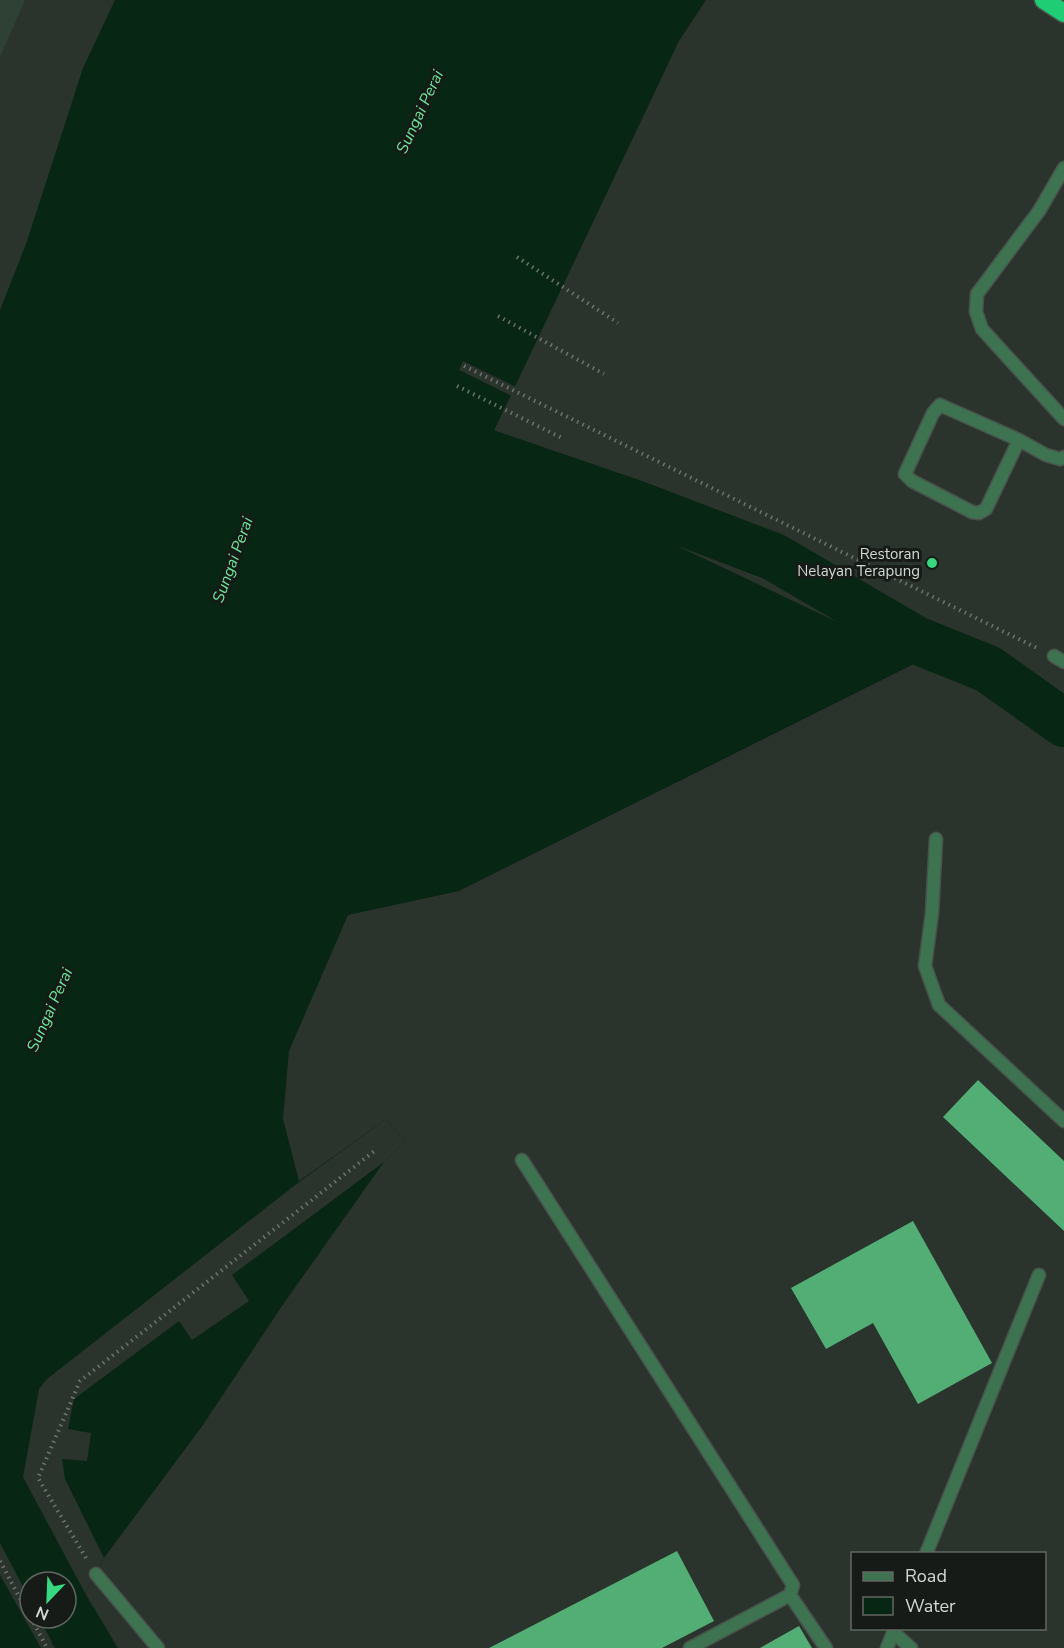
<svg xmlns="http://www.w3.org/2000/svg" width="1064" height="1648" font-family="'Nunito Sans',sans-serif">
  <style>
    .built { fill: #2f4034 }
    .water { fill: #082614; fill-rule: evenodd }
    .pier { fill: #2a342d }
    .lines { fill: none; stroke-linecap: round; stroke-linejoin: round }
    .river { stroke: #082614; stroke-width: 48 }
    .building { fill: #53ae75 }
    .lane-casing { stroke: #48524b; stroke-width: 15 }
    .street-casing { stroke: #48524b; stroke-width: 15 }
    .highway-casing { stroke: #48524b; stroke-width: 21 }
    .path { stroke: #6b746e; stroke-width: 4; stroke-dasharray: 1.5 4.5; stroke-linecap: butt }
    .lane { stroke: #3d7350; stroke-width: 12 }
    .street { stroke: #3d7350; stroke-width: 12 }
    .highway { stroke: #1fcd75; stroke-width: 18 }
    .poi-dot { fill: #37d880; stroke: #161b17; stroke-width: 2 }
    .labels { text-anchor: middle; dominant-baseline: central; stroke-width: 6; stroke-linejoin: round; paint-order: stroke }
    .poi-label { font-size: 15px; fill: #d1d8d3; stroke: #161b17; text-anchor: end }
    .water-label { font-size: 16px; font-style: italic; fill: #6ee69b; stroke: #161b17 }
  </style>
  <rect width="100%" height="100%" fill="#2a342d"/>
  <path class="built" d="M0 0H25L0 57Z"/>
  <path class="water" d="M115 0H706L679 41 483 454 920 661 459 891 348 915 289 1051 283 1119 299 1181 386 1119 405 1141 384 1162 284 1303 203 1425 104 1558 85 1593 118 1648H55L51 1642 41 1648H0V310L26 244 83 68ZM30 1582H66V1618H30Z"/>
  <path class="pier" d="M463 361 518 388 514 397 459 370Z
    M386 1119 405 1141 384 1162 232 1275 249 1301 192 1340 179 1321 74 1399 68 1429 91 1433 87 1461 62 1459 65 1479 104 1558 85 1593 23 1477 39 1389 47 1379 299 1182Z
    M0 1543 30 1600V1618H39L52 1642 41 1648 0 1575Z"/>
  <g class="lines">
    <path class="river" d="M422 431 635 504 774 557 916 640 988 669 1064 723"/>
  </g>
  <path class="building" d="M978 1080 1064 1161V1231L943 1117Z
    M913 1221 992 1363 918 1404 873 1323 826 1349 791 1288Z
    M677 1551 714 1621 662 1648H489Z
    M799 1626 812 1648H760Z"/>
  <g class="lines">
    <defs>
      <path id="lane" d="M1019 440 986 509 979 513 972 512 912 481 905 474 933 413 940 405 1019 440 1046 455 1060 459
        M1054 656 1064 662
        M936 839 932 913 925 966 939 1005 1064 1121
        M522 1160 793 1585 790 1595 690 1648
        M926 1554 1039 1275
        M96 1574 158 1648
        M790 1595 826 1648
        M893 1632 911 1648
        M887 1648 895 1628"/>
      <path id="street" d="M1064 168 1039 211 977 294 976 312 982 329 1064 419
        M1060 459 1064 457"/>
      <path id="highway" d="M1044 0 1064 13"/>
    </defs>
    <use href="#lane" class="lane-casing"/>
    <use href="#street" class="street-casing"/>
    <use href="#highway" class="highway-casing"/>
    <path class="path" d="M517 257 618 323
      M498 316 604 374
      M464 366 1037 648
      M457 386 564 439
      M86 1558 38 1478 80 1381 377 1149
      M0 1561 30 1617
      M31 1618 47 1648"/>
    <use href="#lane" class="lane"/>
    <use href="#street" class="street"/>
    <use href="#highway" class="highway"/>
  </g>
  <circle class="poi-dot" cx="932" cy="563" r="6"/>
  <g class="labels">
    <g class="poi-label">
      <text x="920" y="554">Restoran<tspan x="920" dy="17">Nelayan Terapung</tspan></text>
    </g>
    <g class="water-label">
      <text transform="translate(420 112) rotate(-65)">Sungai Perai</text>
      <text transform="translate(233 560) rotate(-70)">Sungai Perai</text>
      <text transform="translate(50 1010) rotate(-66)">Sungai Perai</text>
    </g>
  </g>
  <rect x="851" y="1552" width="195" height="78" fill="#161b17" stroke="#616762" stroke-width="1.5"/>
  <rect x="863" y="1572" width="30" height="9" fill="#3d7350" stroke="#616762" stroke-width="1.5"/>
  <text x="905" y="1582" font-size="18" fill="#d1d8d3">Road</text>
  <rect x="863" y="1597" width="30" height="18" fill="#082614" stroke="#616762" stroke-width="1.5"/>
  <text x="905" y="1612" font-size="18" fill="#d1d8d3">Water</text>
  <g transform="translate(48 1600) rotate(203)"><circle r="28" fill="#161b17" stroke="#616762" stroke-width="1.5"/>
  <path d="M0-4.5L10 22L0 15L-10 22Z" fill="#37d880"/>
  <text y="-9" font-size="16" font-weight="bold" text-anchor="middle" fill="#d1d8d3">N</text>
  </g>
</svg>
